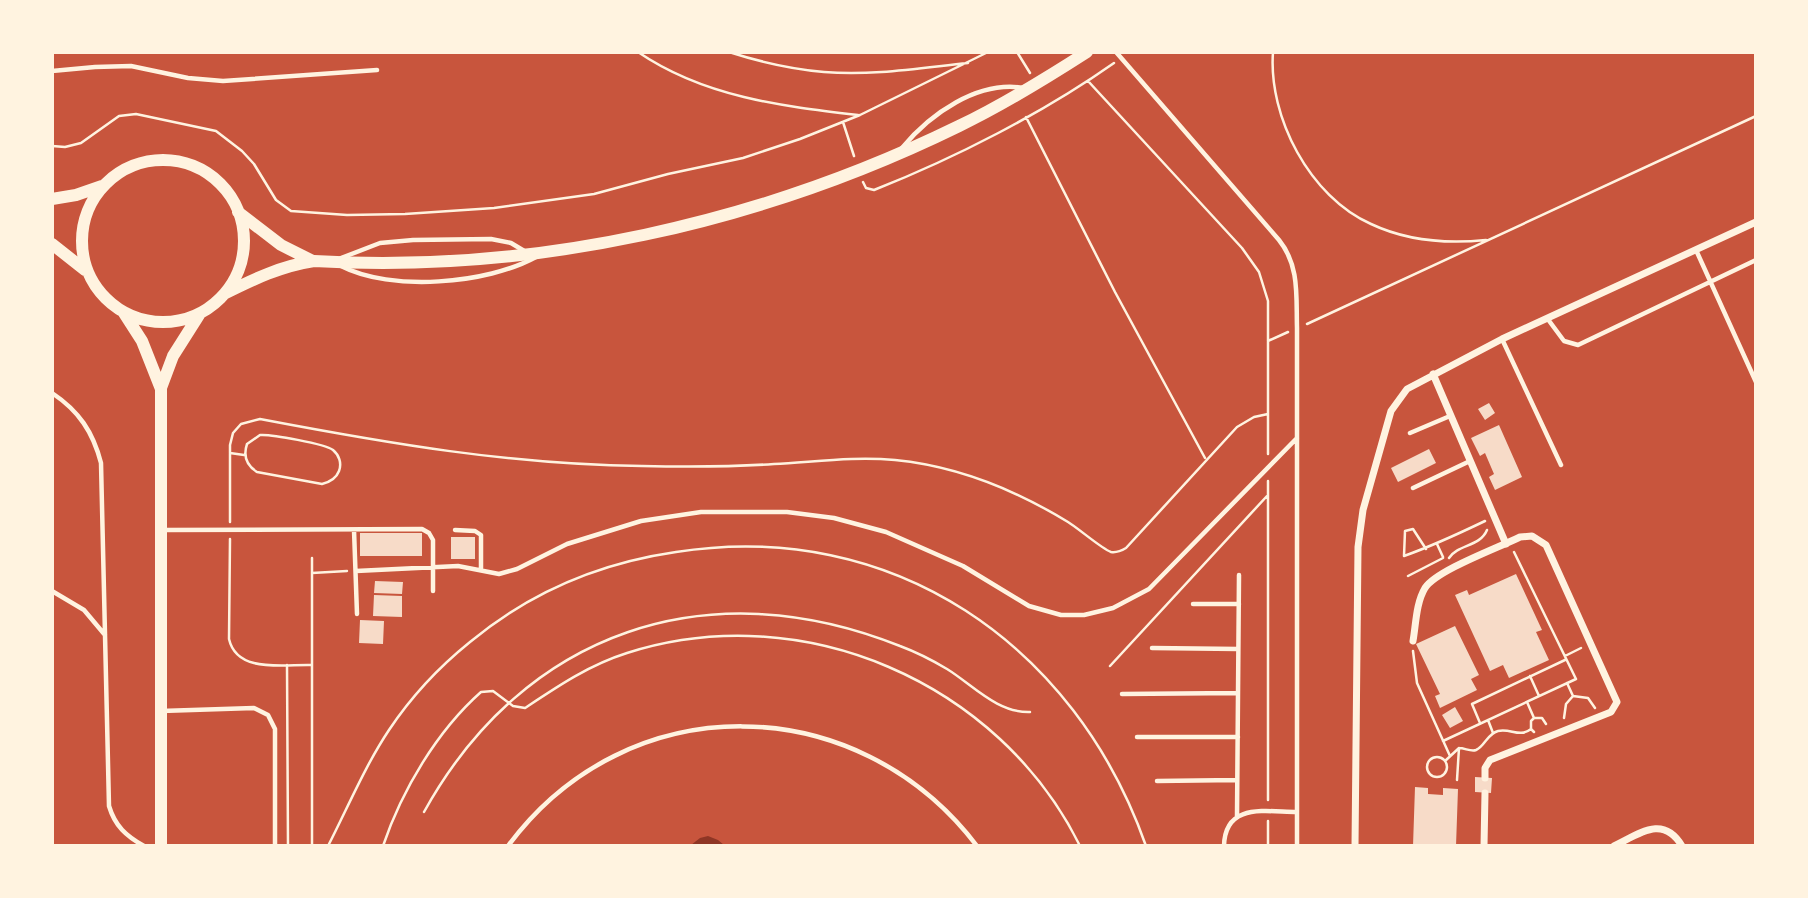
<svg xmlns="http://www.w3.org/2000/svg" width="1808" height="898" font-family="'Sofia Sans Condensed',sans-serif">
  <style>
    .water { fill: #8f3625 }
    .building { fill: #f7dbc8 }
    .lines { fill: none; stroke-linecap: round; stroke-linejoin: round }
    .path { stroke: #fff3e0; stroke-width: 2.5 }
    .service { stroke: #fff3e0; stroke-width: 4.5 }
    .minor { stroke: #fff3e0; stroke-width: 7 }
    .tertiary { stroke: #fff3e0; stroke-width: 12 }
  </style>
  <rect width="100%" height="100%" fill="#c8553d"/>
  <path class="water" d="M708 836 718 840 724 845H691L700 838Z"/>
  <path class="building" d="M1489 403 1495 413 1485 420 1478 409Z
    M1499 425 1522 477 1495 490 1489 477 1494 474 1485 453 1480 456 1471 438Z
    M1429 449 1436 463 1398 482 1391 468Z
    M360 533H422V556H360Z
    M451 537H475V559H451Z
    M1516 574 1542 630 1536 632 1549 660 1509 678 1503 665 1490 671 1455 595 1467 590 1469 595Z
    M375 581 403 582 402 594 374 593Z
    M374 595 402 596V617L373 616Z
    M360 620 384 621 383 644 359 643Z
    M1455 626 1479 675 1471 679 1477 690 1440 708 1435 696 1440 694 1416 644Z
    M1455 707 1463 721 1450 728 1442 715Z
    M1475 777 1492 778 1491 793 1475 792Z
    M1415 787 1428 788V794L1443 795V788L1458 789 1456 846H1413Z"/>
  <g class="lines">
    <path class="path" d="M638 52C704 97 781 106 858 115
      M729 52C760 62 791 69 824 72 872 76 920 68 968 63
      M1017 52 1030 73
      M1273 52C1268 117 1310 197 1371 224 1407 241 1447 244 1486 240
      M1088 81 1242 248 1259 272 1268 301V454
      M1026 117 1115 292 1205 458
      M843 122 854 156
      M52 146 65 147 81 143 119 116 136 114 216 131 242 151 254 164 276 200 291 211 347 215 405 214 494 208 594 194 668 174 743 158 800 139 860 115 988 52
      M863 182 866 188 874 190C955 158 1043 113 1114 63
      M1307 324 1756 116
      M1268 341 1288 332
      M260 435C271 434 325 444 333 450 339 455 342 463 339 471 336 479 330 482 322 484L257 472C246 465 243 456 247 444Z
      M230 453 244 455
      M230 522V445L233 433 241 424 260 419C386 443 513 465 642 466 686 467 730 467 774 464 814 462 854 456 895 460 957 466 1014 489 1068 522 1078 528 1102 549 1111 552 1117 553 1121 551 1126 548L1237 427 1254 417 1268 414
      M230 539 229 639C237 674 284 664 312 665
      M1437 544 1443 557
      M1426 549 1413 529 1405 531 1404 556C1432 546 1458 534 1485 521
      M312 558V846
      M1449 558C1458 544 1480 547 1487 530
      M312 573 347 571
      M1408 576 1443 558
      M1413 651 1417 683 1450 756
      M1565 656 1581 648
      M287 665 288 846
      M1110 666 1267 496
      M1530 676 1539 696
      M1567 683 1573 696
      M1527 702 1534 718
      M1564 718 1566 704 1573 696 1588 698 1595 708
      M1488 720 1493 733
      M1480 723 1472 704 1565 660
      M1531 729V721L1534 718H1542L1546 724
      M1443 741 1576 679 1514 552
      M1427 767a10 10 0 1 1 20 0a10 10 0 1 1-20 0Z
      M1445 761 1459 748C1465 748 1471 752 1476 750 1485 746 1487 734 1498 731 1511 728 1519 738 1531 729L1534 732
      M1457 780 1459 748
      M1268 800V481
      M424 812C524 631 708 569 900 646 916 652 932 660 947 669 973 685 997 713 1030 712
      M1268 821V846
      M328 846C348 807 365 766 389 730 411 697 439 667 470 642 529 593 600 563 676 552 892 518 1075 644 1146 846
      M383 846C402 790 437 731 481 692L493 691 513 706 525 708C558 686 589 665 627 653 802 597 999 682 1080 846"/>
    <path class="service" d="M1116 52 1279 240C1300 266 1296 297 1297 328V846
      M52 71 95 67 131 66 188 78 223 81 377 70
      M902 148C930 114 978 80 1024 88
      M1696 250 1756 382
      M341 258 380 243 413 240 491 239 511 243 526 252
      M341 266C391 292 487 284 536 257
      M1547 318 1564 341 1578 345 1756 260
      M1502 339 1561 465
      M52 393C79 411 93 432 101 463L109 806C115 826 126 836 144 846
      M1410 433 1450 416
      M1413 488 1470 461
      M164 530 422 529 429 533 433 540V591
      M354 530 357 614
      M455 530 475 531 481 535V570
      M356 571 458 566 499 574 517 569 567 544 641 521 701 512H787L834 518 886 532 963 566 1029 606 1061 615H1084L1113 608 1149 589 1297 438
      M52 591 84 610 105 635
      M1193 604H1239
      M1152 648 1238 649
      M1122 694 1238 693
      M161 711 254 708 268 715 275 729V846
      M1137 737H1238
      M1157 781 1237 780
      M1237 816 1239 575
      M508 846C627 685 857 688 977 846
      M1224 846C1225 802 1266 812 1297 812"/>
    <path class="minor" d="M1433 374 1506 544
      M1413 641C1416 624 1416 603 1425 588 1437 570 1498 548 1520 537L1532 536 1546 545 1617 702 1611 712 1490 760 1485 768V778
      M1355 846 1358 547 1363 510 1391 411 1407 389 1502 339 1756 222
      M1484 846 1485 793
      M1614 846C1639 834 1663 814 1682 846"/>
    <path class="tertiary" d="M82 241a81 81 0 1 1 162 0a81 81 0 1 1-162 0Z
      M52 199 76 195 102 186
      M238 212 281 245 313 261
      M52 244 85 270
      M224 294C254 279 281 266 314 261 534 274 761 223 959 126 1003 105 1045 79 1087 52
      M124 313 142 341 161 389V846
      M161 388 173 356 199 315"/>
  </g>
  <rect width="1808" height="898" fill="none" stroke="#fff3e0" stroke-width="108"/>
</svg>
